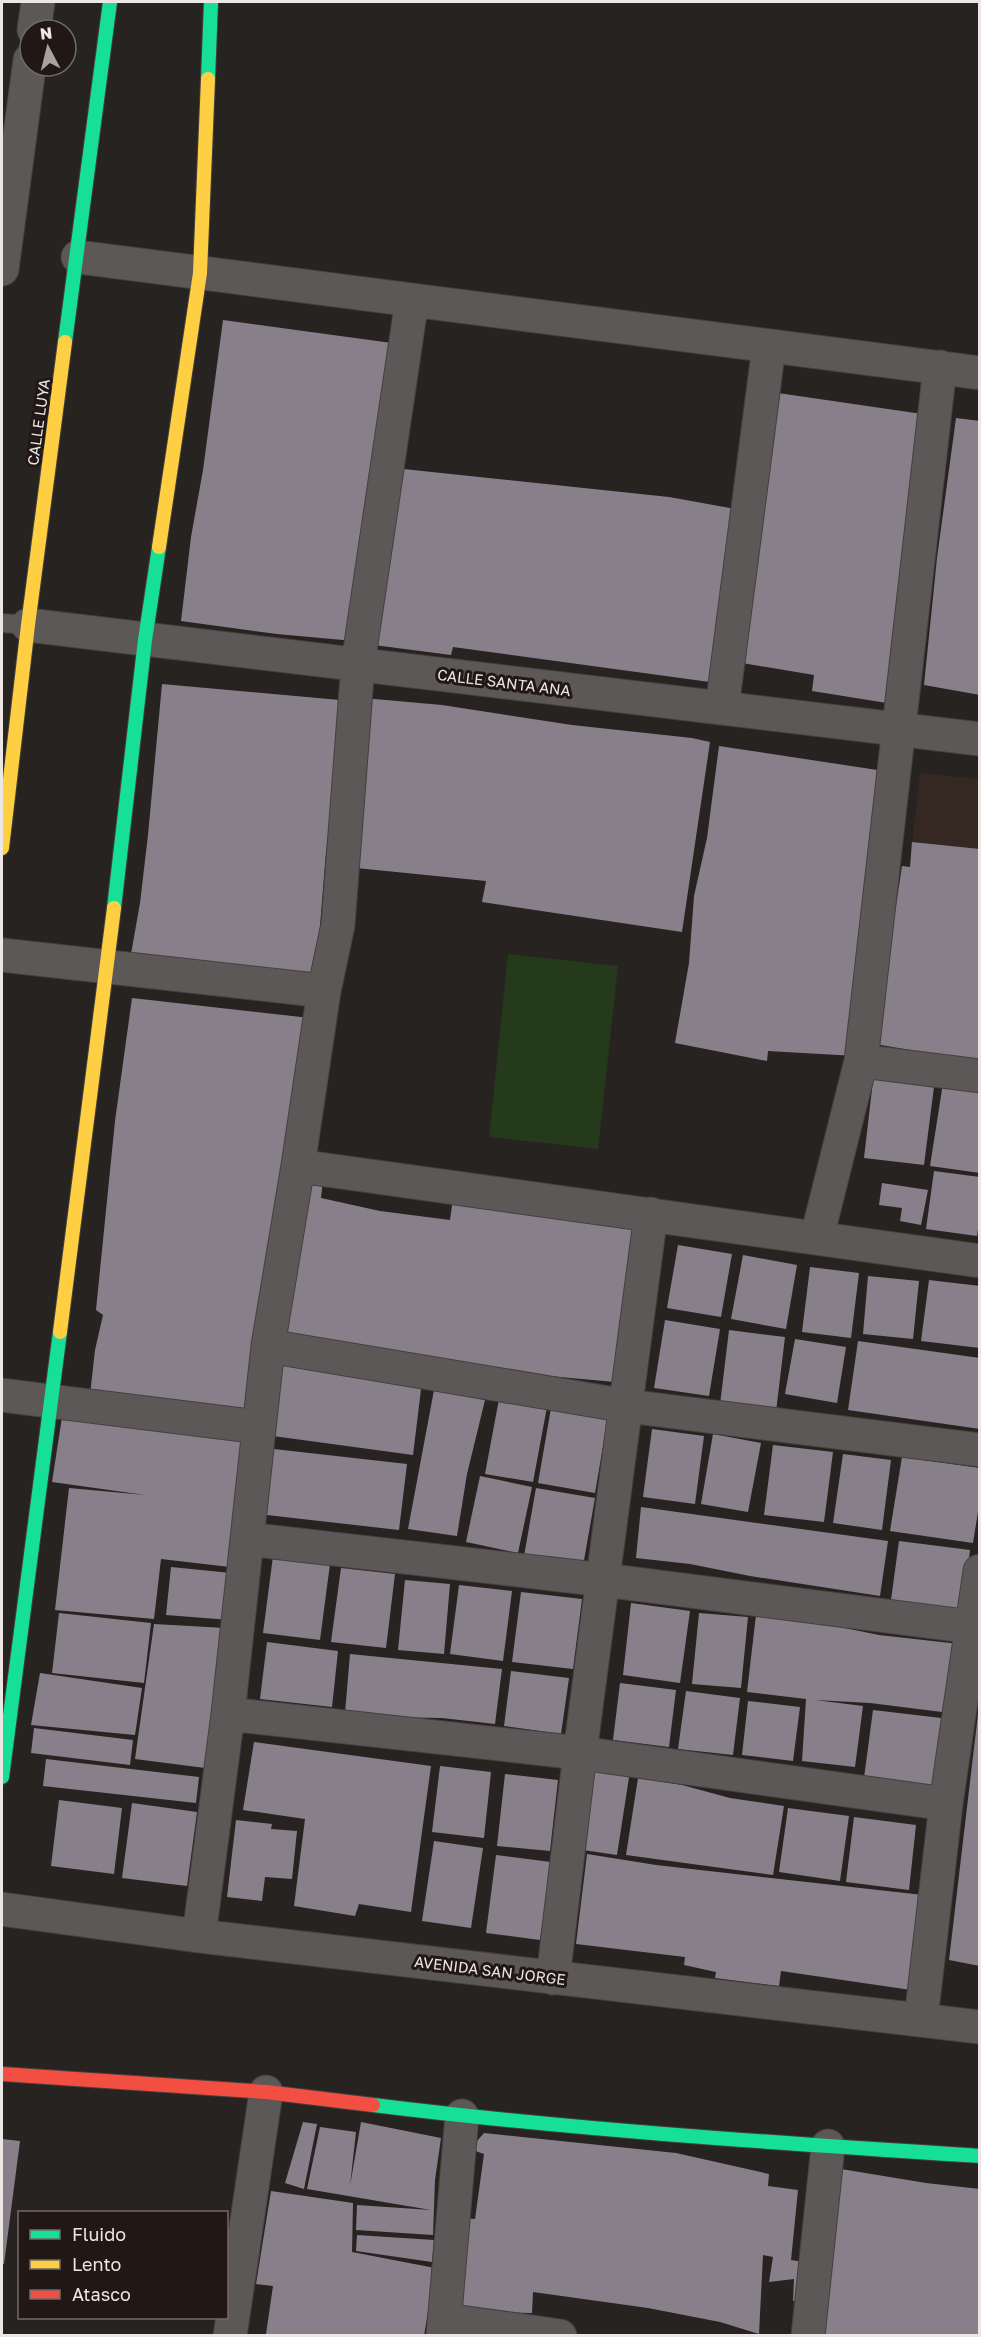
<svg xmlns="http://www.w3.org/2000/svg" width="981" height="2337" font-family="'Golos Text',sans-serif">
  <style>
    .built { fill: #352722 }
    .green { fill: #243a1b }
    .building { fill: #87808b }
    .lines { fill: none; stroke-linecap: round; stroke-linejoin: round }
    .lane-casing { stroke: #44403e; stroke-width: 20 }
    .street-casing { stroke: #44403e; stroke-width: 35 }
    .fast-casing { stroke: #44403e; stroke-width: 16 }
    .slow-casing { stroke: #44403e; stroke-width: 16 }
    .jam-casing { stroke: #44403e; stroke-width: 16 }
    .lane { stroke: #5c5857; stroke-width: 18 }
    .street { stroke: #5c5857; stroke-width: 33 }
    .fast { stroke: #16e098; stroke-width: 14 }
    .slow { stroke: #ffcf43; stroke-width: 14 }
    .jam { stroke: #f24e42; stroke-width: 14 }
    .labels { text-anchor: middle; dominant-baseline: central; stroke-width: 6; stroke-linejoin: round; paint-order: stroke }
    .street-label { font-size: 15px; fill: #ece6e4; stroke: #211815 }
  </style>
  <rect width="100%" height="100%" fill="#272321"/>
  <path class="built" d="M920 773 979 779V849L912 842Z"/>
  <path class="green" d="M508 954 618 966 598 1149 489 1137Z"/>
  <path class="building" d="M223 320 399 344 354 641 277 634 181 621 191 537 203 470Z
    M778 393 929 415 893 704 812 691 814 675 742 663Z
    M956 418 980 421V695L924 685 937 558Z
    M394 468 669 497 741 510 717 683 453 647 451 655 366 644Z
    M162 684 340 700 335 786 326 852 316 975 131 954 140 903 148 835Z
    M363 698 442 705 572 725 692 738 710 742 682 932 482 902 486 881 356 868 365 800 354 796Z
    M719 746 884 771 856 1056 768 1051 767 1061 675 1043 689 963 694 896 707 838Z
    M912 842 980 849V1062L875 1044 902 866 910 867Z
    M132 998 310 1018 244 1414 90 1395 95 1350 103 1315 96 1310 115 1121Z
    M874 1072 935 1079 924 1165 864 1158Z
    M943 1083 980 1089V1173L930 1166Z
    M934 1171 980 1177V1216L977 1236 926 1229Z
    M301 1177 323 1179 321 1198 380 1211 450 1220 453 1198 645 1229 626 1383 549 1376 280 1336Z
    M882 1183 928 1190 921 1225 900 1221 902 1208 879 1205Z
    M678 1245 732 1254 721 1317 667 1308Z
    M743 1255 797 1265 786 1329 731 1319Z
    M810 1267 859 1273 851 1338 802 1332Z
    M868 1276 919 1281 913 1339 863 1334Z
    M929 1280 980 1286V1348L921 1341Z
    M665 1320 720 1329 709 1396 654 1388Z
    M729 1330 785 1337 775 1420 719 1413Z
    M795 1339 846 1347 837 1403 785 1394Z
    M858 1341 980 1358V1429L848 1410Z
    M283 1362 422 1381 413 1455 273 1436Z
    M434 1390 485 1400 467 1474 457 1536 408 1529Z
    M499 1399 547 1407 533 1482 485 1474Z
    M551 1408 608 1417 595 1493 538 1483Z
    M62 1417 244 1435 230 1567 161 1559 154 1619 55 1610 69 1488 145 1495 52 1482Z
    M652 1429 704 1436 695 1504 643 1497Z
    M713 1434 761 1443 748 1512 701 1504Z
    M773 1445 833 1452 824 1522 764 1515Z
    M265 1448 407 1464 399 1530 258 1514Z
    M843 1454 891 1460 882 1530 833 1523Z
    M902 1457 980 1468V1499L973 1543 890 1531Z
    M480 1476 532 1487 518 1553 466 1542Z
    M536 1488 595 1498 583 1566 524 1556Z
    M641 1507 888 1541 880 1596 750 1576 690 1564 636 1558Z
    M899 1541 970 1550 963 1609 891 1600Z
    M273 1556 330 1564 320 1640 263 1633Z
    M171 1567 231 1573 230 1620 166 1615Z
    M341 1568 395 1574 386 1648 331 1642Z
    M405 1580 450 1584 444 1654 398 1650Z
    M459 1585 512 1591 503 1661 450 1654Z
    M521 1592 582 1599 573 1669 512 1662Z
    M631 1603 690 1611 680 1683 623 1675Z
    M59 1613 151 1623 144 1683 52 1673Z
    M699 1613 748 1617 741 1688 692 1684Z
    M756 1615 815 1622 879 1635 959 1644 950 1713 870 1703 815 1700 863 1706 855 1767 802 1761 806 1699 747 1692Z
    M154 1624 225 1628 205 1768 135 1759Z
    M267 1642 338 1651 332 1707 260 1699Z
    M350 1654 502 1669 495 1724 442 1718 382 1717 345 1713Z
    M511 1671 569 1678 561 1734 504 1726Z
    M40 1673 142 1688 135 1735 31 1725Z
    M620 1683 676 1690 669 1747 613 1740Z
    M686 1691 740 1698 733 1755 678 1749Z
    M748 1701 800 1707 793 1761 742 1755Z
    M873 1710 950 1719 941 1787 864 1778Z
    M978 1714H980V1966L949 1960Z
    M34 1728 133 1740 130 1765 31 1753Z
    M254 1742 431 1766 411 1912 359 1904 355 1916 294 1906 305 1819 243 1810Z
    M46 1759 199 1777 196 1803 43 1786Z
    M596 1765 630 1771 617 1855 583 1850Z
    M440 1766 491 1772 484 1838 432 1832Z
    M505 1774 558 1780 550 1851 497 1846Z
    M638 1778 682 1785 730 1798 784 1806 773 1875 626 1855Z
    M59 1800 122 1808 114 1874 51 1866Z
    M132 1803 197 1812 187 1886 122 1878Z
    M788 1808 849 1816 840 1881 779 1872Z
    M854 1817 916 1825 909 1890 846 1882Z
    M236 1820 272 1824 271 1829 297 1831 292 1879 265 1877 262 1901 227 1897Z
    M434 1841 483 1848 471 1928 422 1921Z
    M587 1854 656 1865 923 1895 911 1990 781 1971 779 1986 715 1978 716 1972 684 1965 685 1957 576 1944Z
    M496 1855 551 1862 540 1940 486 1933Z
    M303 2122 317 2124 304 2189 285 2183Z
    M361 2122 441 2138 435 2180 433 2235 356 2230 357 2205 431 2210 307 2189 320 2127 356 2132 350 2186Z
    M484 2133 676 2153 769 2174 768 2186 798 2190 791 2260 811 2263 801 2301H793L794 2279 769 2282 773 2257 763 2255 759 2334 720 2322 648 2308 533 2292 532 2313 453 2311 465 2218 475 2219 484 2154 470 2149Z
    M2 2139 20 2141 4 2264H2Z
    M841 2169 926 2183 980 2189V2336H815Z
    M271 2191 353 2203 352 2252 435 2268 424 2336 266 2334 273 2286 256 2284Z
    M357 2235 434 2240 432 2262 356 2251Z"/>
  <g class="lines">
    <defs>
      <path id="lane" d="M2 623 28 625"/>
      <path id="street" d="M34 30 38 2
        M78 257 980 373
        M2 269 30 60
        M28 625 980 739
        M722 708 769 346
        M2 955 324 991
        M861 1061 980 1076
        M298 1166 980 1261
        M817 1237 861 1061 940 367
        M268 1346 627 1406 980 1450
        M2 1395 259 1427
        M247 1539 604 1580 980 1628
        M228 1714 580 1753 946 1804
        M2 1909 199 1936 980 2027
        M199 1936 228 1714 268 1346 298 1166 324 991 338 925 358 664 412 300
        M553 1978 580 1753 651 1214
        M921 2019 946 1804 980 1571
        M445 2320 560 2336
        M230 2336 266 2092
        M443 2336 462 2116
        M808 2336 828 2146"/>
      <path id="fast" d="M208 79 211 2
        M65 342 110 2
        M114 908 145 640 159 547
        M2 1777 60 1332
        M373 2105C574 2130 778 2143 980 2156"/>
      <path id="slow" d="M159 547 200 273 208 79
        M2 848 28 625 65 342
        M60 1332 114 908"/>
      <path id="jam" d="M2 2074 266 2092 373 2105"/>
    </defs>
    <use href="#lane" class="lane-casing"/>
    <use href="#street" class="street-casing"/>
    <use href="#fast" class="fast-casing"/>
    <use href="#slow" class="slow-casing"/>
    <use href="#jam" class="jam-casing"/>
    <use href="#lane" class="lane"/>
    <use href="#street" class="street"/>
    <use href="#fast" class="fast"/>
    <use href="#slow" class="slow"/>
    <use href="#jam" class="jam"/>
  </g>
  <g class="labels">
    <g class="street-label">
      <text transform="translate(38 422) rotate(-82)">CALLE LUYA</text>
      <text transform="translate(504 682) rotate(7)">CALLE SANTA ANA</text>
      <text transform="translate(490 1970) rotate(7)">AVENIDA SAN JORGE</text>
    </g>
  </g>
  <rect width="981" height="2337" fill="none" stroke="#ece6e4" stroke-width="6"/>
  <rect x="18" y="2211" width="210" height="108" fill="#211815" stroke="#726a68" stroke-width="1.5"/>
  <rect x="30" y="2230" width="30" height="9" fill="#16e098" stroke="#726a68" stroke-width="1.5"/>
  <text x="72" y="2241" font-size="18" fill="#ece6e4">Fluido</text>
  <rect x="30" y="2260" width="30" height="9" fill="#ffcf43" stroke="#726a68" stroke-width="1.5"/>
  <text x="72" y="2271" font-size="18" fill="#ece6e4">Lento</text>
  <rect x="30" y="2290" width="30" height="9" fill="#f24e42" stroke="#726a68" stroke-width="1.5"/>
  <text x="72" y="2301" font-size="18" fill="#ece6e4">Atasco</text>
  <g transform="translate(48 48) rotate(353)"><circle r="28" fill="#211815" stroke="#726a68" stroke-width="1.5"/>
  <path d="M0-4.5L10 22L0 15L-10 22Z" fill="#a7a2a0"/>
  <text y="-9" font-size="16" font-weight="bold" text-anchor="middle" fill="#ece6e4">N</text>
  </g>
</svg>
